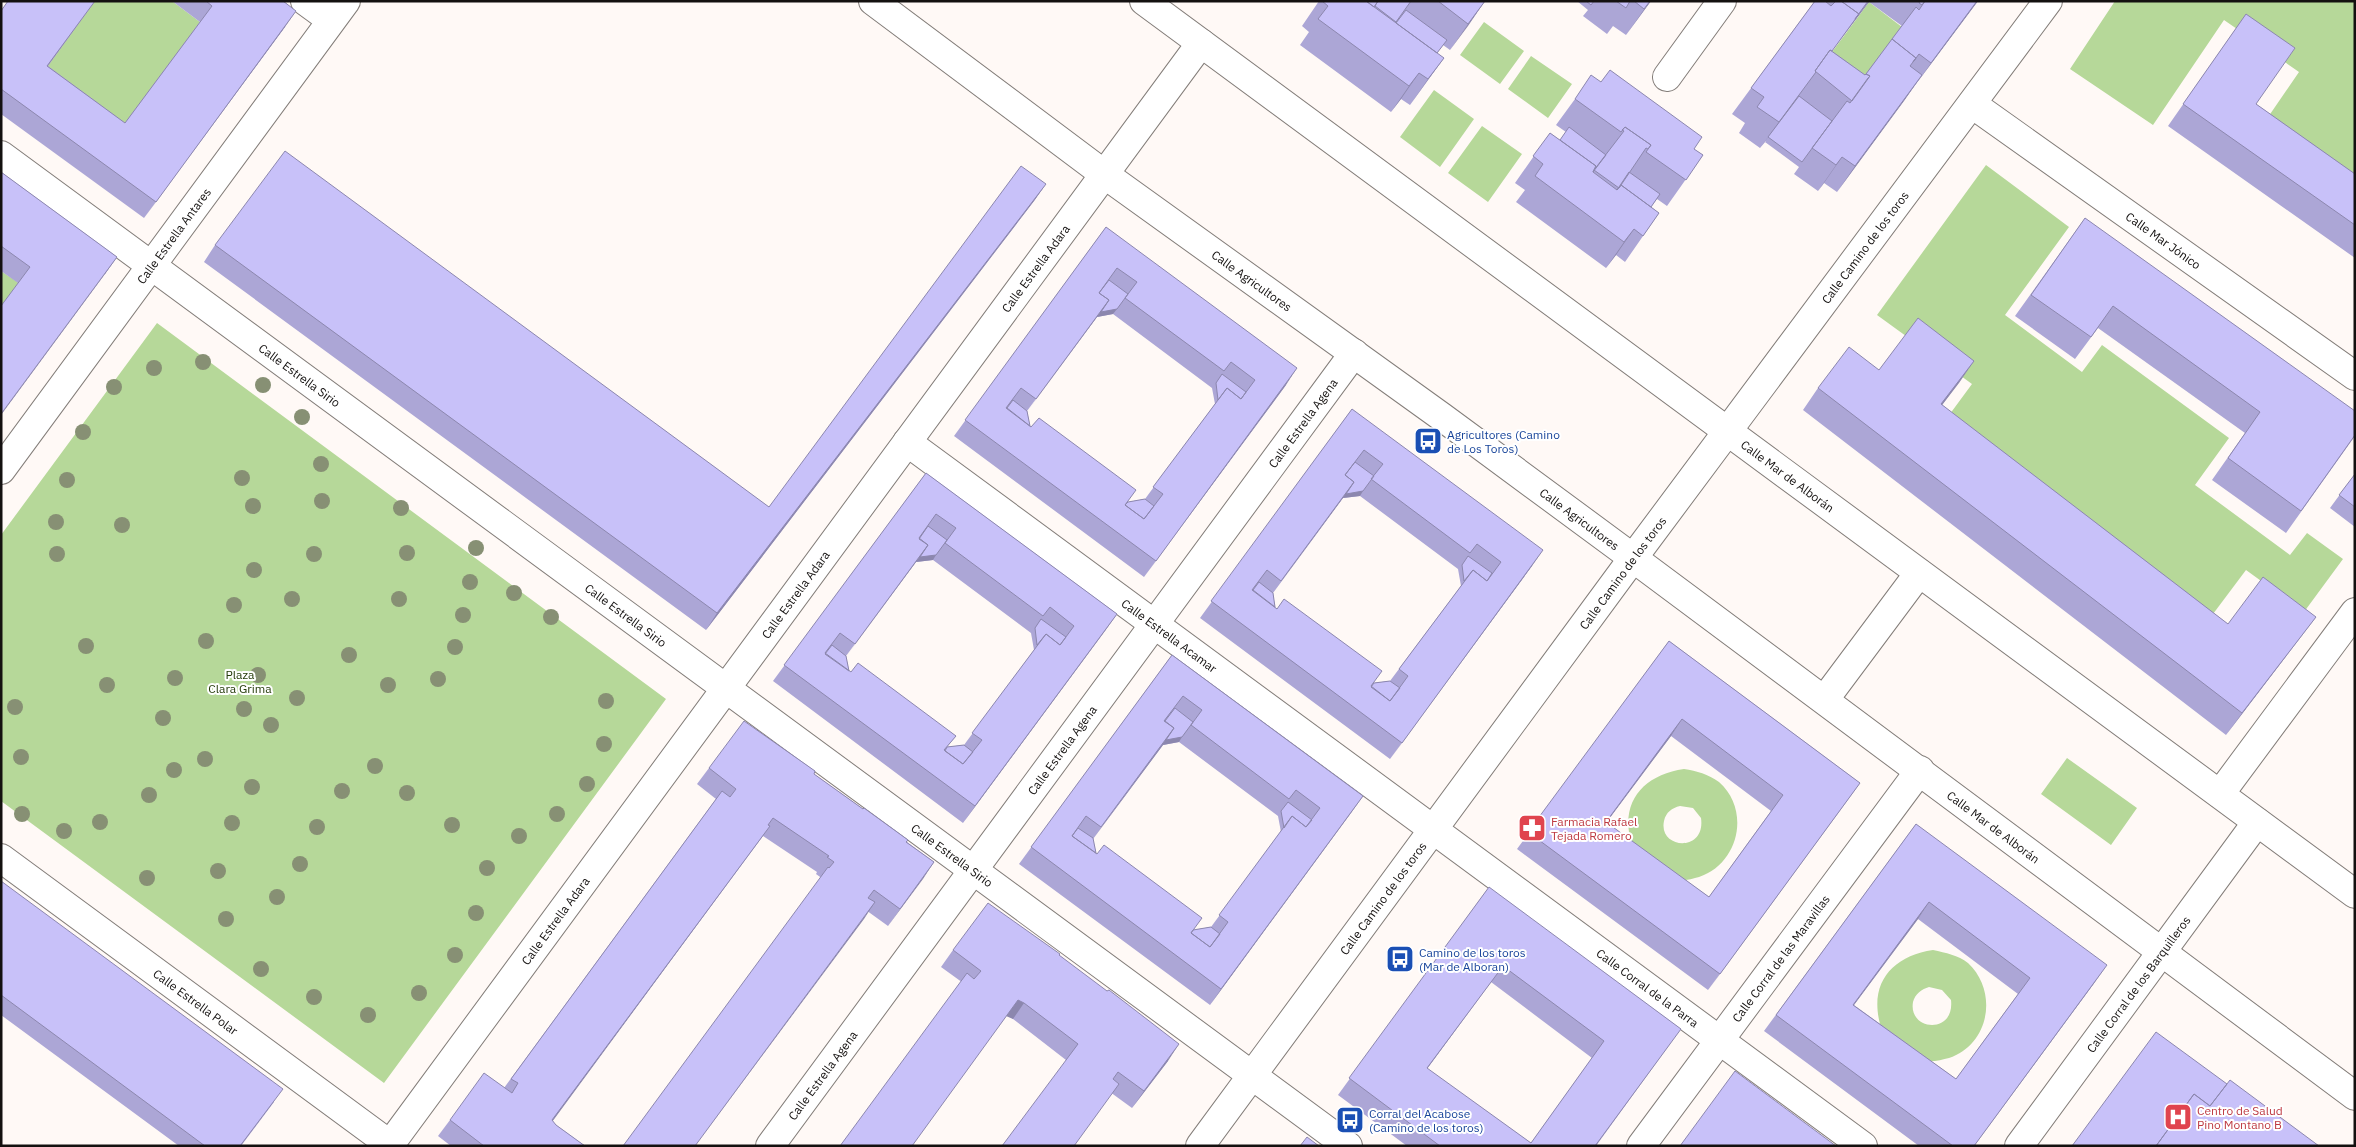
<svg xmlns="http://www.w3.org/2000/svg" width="2356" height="1147" font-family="'IBM Plex Sans',sans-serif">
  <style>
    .green { fill: #b6d899; fill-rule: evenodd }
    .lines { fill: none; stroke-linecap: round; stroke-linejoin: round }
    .street-casing { stroke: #837d79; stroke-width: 30 }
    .secondary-casing { stroke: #837d79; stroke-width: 30 }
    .street { stroke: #fff; stroke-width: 28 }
    .secondary { stroke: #fff; stroke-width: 28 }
    .tree { fill: #879074 }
    .wall { fill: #aca6d6; fill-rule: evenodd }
    .shaded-wall { fill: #8c87ae }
    .building { fill: #c8c1f9; stroke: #8c87ae; fill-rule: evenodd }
    .labels { text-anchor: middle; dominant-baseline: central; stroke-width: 4; stroke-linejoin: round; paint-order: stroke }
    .street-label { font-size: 12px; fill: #141110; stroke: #fff }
    .transit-label { font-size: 12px; fill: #164399; stroke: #fff; text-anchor: start }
    .park-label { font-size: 12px; fill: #243a09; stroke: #fff }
    .health-label { font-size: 12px; fill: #be3a42; stroke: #fff; text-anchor: start }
  </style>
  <rect width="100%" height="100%" fill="#fff9f6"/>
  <path class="green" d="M95 1H172L200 22 114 140 36 82Z
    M2115 1H2355V184L2264 123 2299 72 2224 20 2153 125 2070 69Z
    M1869 2 1902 27 1845 104 1812 79Z
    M1484 22 1524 51 1500 84 1460 55Z
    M1531 56 1572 84 1548 118 1508 89Z
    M1434 90 1474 119 1440 167 1400 137Z
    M1482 126 1522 154 1488 202 1448 173Z
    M1986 165 2069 227 2005 315 2082 372 2102 345 2229 438 2195 485 2290 555 2307 533 2343 559 2304 612 2246 570 2210 618 1944 422 1972 384 1877 315Z
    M1 271 19 283 1 307Z
    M157 323 666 699 384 1083 1 801V535Z
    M2067 758 2137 808 2111 845 2041 794Z
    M1684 769C1697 771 1708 774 1719 782 1751 810 1739 864 1699 877 1692 879 1681 882 1673 879 1667 877 1660 869 1655 865 1648 859 1633 852 1631 842 1620 801 1644 775 1684 769ZM1680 806 1693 808 1701 818C1706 853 1658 849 1664 821 1666 812 1672 808 1680 806Z
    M1933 950C1946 953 1958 955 1968 963 1999 992 1989 1045 1949 1058 1941 1060 1930 1063 1922 1060 1916 1059 1909 1050 1904 1047 1897 1040 1883 1033 1880 1024 1869 982 1893 956 1933 950ZM1929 987 1942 990 1951 1000C1955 1035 1908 1031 1913 1002 1915 994 1922 989 1929 987Z"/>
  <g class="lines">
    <defs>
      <g id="street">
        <path d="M305 1 331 20"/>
        <path d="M1667 77 1722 1"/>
        <path id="s1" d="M1972 104 2355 376"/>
        <path id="s2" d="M1 155 1348 1146"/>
        <path id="s3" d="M907 442 1863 1146"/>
        <path id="s4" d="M1 470 346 1"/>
        <path d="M2220 794 2355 612"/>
        <path id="s5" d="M1 858 392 1146"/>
        <path id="s6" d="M389 1146 1201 43"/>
        <path id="s7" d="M770 1146 1354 353"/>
        <path id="s8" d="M1641 1146 1920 770"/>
        <path id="s9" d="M2019 1146 2257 822"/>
      </g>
      <g id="secondary">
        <path id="s10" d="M873 1 1104 174 1442 417 1633 558 2355 1096"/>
        <path id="s11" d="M1144 1 2355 894"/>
        <path d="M1825 699 1919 573"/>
        <path id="s12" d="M1200 1146 1633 558 2048 1"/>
      </g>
    </defs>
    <use href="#street" class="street-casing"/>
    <use href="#secondary" class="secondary-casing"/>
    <use href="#street" class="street"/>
    <use href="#secondary" class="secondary"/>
  </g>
  <g class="tree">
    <circle cx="203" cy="362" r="8"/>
    <circle cx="154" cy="368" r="8"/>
    <circle cx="263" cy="385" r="8"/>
    <circle cx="114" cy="387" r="8"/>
    <circle cx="302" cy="417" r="8"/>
    <circle cx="83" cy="432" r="8"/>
    <circle cx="321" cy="464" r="8"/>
    <circle cx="242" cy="478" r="8"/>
    <circle cx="67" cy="480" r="8"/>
    <circle cx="322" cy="501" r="8"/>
    <circle cx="253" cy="506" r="8"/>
    <circle cx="401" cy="508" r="8"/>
    <circle cx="56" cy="522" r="8"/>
    <circle cx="122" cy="525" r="8"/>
    <circle cx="476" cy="548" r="8"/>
    <circle cx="407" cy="553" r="8"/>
    <circle cx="57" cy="554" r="8"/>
    <circle cx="314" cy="554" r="8"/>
    <circle cx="254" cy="570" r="8"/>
    <circle cx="470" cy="582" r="8"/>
    <circle cx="514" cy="593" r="8"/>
    <circle cx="292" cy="599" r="8"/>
    <circle cx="399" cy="599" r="8"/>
    <circle cx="234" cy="605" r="8"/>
    <circle cx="463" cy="615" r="8"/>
    <circle cx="551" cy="617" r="8"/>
    <circle cx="206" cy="641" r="8"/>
    <circle cx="86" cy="646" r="8"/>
    <circle cx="455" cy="647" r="8"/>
    <circle cx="349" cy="655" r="8"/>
    <circle cx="258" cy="675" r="8"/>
    <circle cx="175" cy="678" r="8"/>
    <circle cx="438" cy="679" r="8"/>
    <circle cx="107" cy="685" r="8"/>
    <circle cx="388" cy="685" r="8"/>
    <circle cx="297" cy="698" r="8"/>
    <circle cx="606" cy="701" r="8"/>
    <circle cx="15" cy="707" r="8"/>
    <circle cx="244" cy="709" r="8"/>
    <circle cx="163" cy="718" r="8"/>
    <circle cx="271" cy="725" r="8"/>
    <circle cx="604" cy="744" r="8"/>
    <circle cx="21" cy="757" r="8"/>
    <circle cx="205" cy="759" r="8"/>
    <circle cx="375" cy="766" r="8"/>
    <circle cx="174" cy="770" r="8"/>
    <circle cx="587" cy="784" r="8"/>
    <circle cx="252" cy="787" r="8"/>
    <circle cx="342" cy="791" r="8"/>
    <circle cx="407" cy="793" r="8"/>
    <circle cx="149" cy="795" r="8"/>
    <circle cx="22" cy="814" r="8"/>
    <circle cx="557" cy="814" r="8"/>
    <circle cx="100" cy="822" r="8"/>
    <circle cx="232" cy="823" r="8"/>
    <circle cx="452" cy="825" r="8"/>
    <circle cx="317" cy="827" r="8"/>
    <circle cx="64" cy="831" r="8"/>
    <circle cx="519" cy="836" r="8"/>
    <circle cx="300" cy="864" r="8"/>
    <circle cx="487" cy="868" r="8"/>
    <circle cx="218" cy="871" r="8"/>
    <circle cx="147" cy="878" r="8"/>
    <circle cx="277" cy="897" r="8"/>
    <circle cx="476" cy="913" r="8"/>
    <circle cx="226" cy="919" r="8"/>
    <circle cx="455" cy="955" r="8"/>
    <circle cx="261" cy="969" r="8"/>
    <circle cx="419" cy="993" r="8"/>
    <circle cx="314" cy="997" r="8"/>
    <circle cx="368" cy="1015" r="8"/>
  </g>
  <path class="wall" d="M95 1 48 66 125 123 200 22 172 1H283L285 27 144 218 1 114V11Z
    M1319 1H1485L1450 50 1443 45 1437 53 1444 58 1410 105 1401 99 1391 112 1300 45 1309 32 1302 26Z
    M1577 1H1651L1626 35 1613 26 1607 34 1583 16 1588 10Z
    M1815 1H1978L1916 84 1837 192 1824 183 1818 191 1794 174 1799 167 1765 142 1766 141 1760 148 1739 133 1745 123 1732 114ZM1869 2 1902 26 1865 75 1832 51Z
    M2246 14 2256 104 2355 174V258L2168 126Z
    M1575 99 1694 149 1703 155 1667 206 1657 199 1651 207 1659 213 1625 262 1616 255 1606 268 1516 202 1525 190 1515 183 1550 133 1560 140 1566 132 1556 125Z
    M1 172 117 257 105 274 18 283 1 271Z
    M1046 184 1034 201 706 630 204 262 215 245 769 507Z
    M2085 218 2355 436 2286 533 2212 480 2245 433 2098 328 2075 359 2015 316Z
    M1106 227 1286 385 1144 577 954 436ZM1113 314 1212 388 1215 404 1145 499 1128 502 1030 426 1027 411 1097 317Z
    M1974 361 1942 405 2228 624 2316 617 2300 638 2226 735 1803 410 1818 388 1879 370Z
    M1352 409 1532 566 1390 759 1200 618ZM1360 496 1458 569 1461 586 1390 681 1374 683 1275 607 1273 593 1343 498Z
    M926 473 1117 614 963 823 773 681ZM933 560 1031 633 1034 650 964 745 947 747 956 736 849 671 846 656 916 562Z
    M2355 474V527L2330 508Z
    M1669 641 1860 783 1708 990 1517 849ZM1671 736 1771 811 1709 897 1606 823Z
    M1172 655 1363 796 1210 1005 1019 864ZM1179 742 1278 816 1281 832 1211 927 1193 930 1096 853 1093 839 1163 745Z
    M709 768 814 774 863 809 908 840 907 842 934 862 888 926 816 874 817 872 763 836 552 1121 556 1125 585 1146H451L438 1136 450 1120 504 1088 716 799 697 784Z
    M1916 824 2095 982 1974 1146H1919L1764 1031ZM1918 919 2018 994 1956 1079 1854 1005Z
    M1 881 274 1102 241 1146H179L1 1015Z
    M1489 887 1669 1045 1596 1146H1407L1338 1095ZM1491 982 1592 1058 1531 1143 1427 1069Z
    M953 950 1059 955 1168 1061 1132 1108 1066 1060 1013 1019 941 967Z"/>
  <path class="shaded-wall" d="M95 1 36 82 47 66Z
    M1485 1 1468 26 1450 50 1468 24Z
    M1650 1H1651L1626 35Z
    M1977 1H1978L1916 84 1931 63Z
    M1868 2H1869L1840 40 1855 19Z
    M296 11 285 27 144 218 156 202Z
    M1444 58 1425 84 1410 105 1428 79Z
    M1419 73 1401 99 1391 112 1409 86Z
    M1922 75 1904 101 1837 192 1855 166Z
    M1795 100H1796L1760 148 1779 122Z
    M1842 157 1824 183 1818 191 1836 165Z
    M1046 184 1034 201 706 630 717 613Z
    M1634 229 1616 255 1606 268 1624 242Z
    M117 257 105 274 1 415V414Z
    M1109 300 1117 309 1113 314 1097 317 1024 416Z
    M1974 361 1959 383 1926 426 1941 404Z
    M1297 368 1286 385 1144 577 1156 561Z
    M1354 482 1363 491 1360 496 1343 498 1270 597Z
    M928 545 936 555 933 560 916 562 843 661Z
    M1543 550 1532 566 1390 759 1402 743Z
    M1117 614 1105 631 963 823 975 806Z
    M2316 617 2300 638 2226 735 2242 713Z
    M1682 719 1671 736 1594 839 1606 822Z
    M1174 728 1182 737 1179 742 1163 745 1090 843Z
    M1860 783 1848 799 1708 990 1720 974Z
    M1363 796 1351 813 1210 1005 1221 989Z
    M770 826 758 842 541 1137 552 1120Z
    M934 862 923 879 888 926 900 909Z
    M875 902 864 919 695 1146Z
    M1929 902 1918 919 1842 1021 1853 1005Z
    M2107 965 2095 982 1974 1146Z
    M1503 966 1491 982 1415 1085 1427 1068Z
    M1018 1000 1024 1003 1013 1019 1006 1016Z
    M1179 1044 1168 1061 1132 1108 1144 1091Z"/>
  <path class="building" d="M8 1H95L47 66 125 123 212 6 206 1H283L296 11 156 202 1 89V11Z
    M1322 1H1366L1444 58 1428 79 1419 73 1409 86 1318 19 1328 6Z
    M1366 1H1378L1374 7Z
    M1378 1H1411L1396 22 1375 6Z
    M1438 1H1485L1468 24Z
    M1586 1H1594L1591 5Z
    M1616 1H1630L1626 8Z
    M1634 1H1650L1644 9Z
    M1815 1H1825L1831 6 1836 1H1841L1859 14 1832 51 1830 50 1815 71 1816 72 1779 122 1757 107 1764 97 1751 88Z
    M1841 1H1868L1855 19 1859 14Z
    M1920 1H1925L1922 5 1919 3Z
    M1925 1H1977L1931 63 1919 54 1913 62 1916 58 1892 39 1916 7 1919 10Z
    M1406 10 1447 40 1437 53 1396 23Z
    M2246 14 2295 48 2256 104 2355 174V225L2183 104Z
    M1892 39 1916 58 1910 66 1922 75 1855 166 1842 157 1836 165 1812 148 1847 101 1850 103 1868 78 1870 76 1866 74Z
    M1830 50 1865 75 1866 74 1870 76 1852 101 1815 71Z
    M1610 70 1702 137 1694 149 1703 155 1686 180 1646 152 1651 145 1625 127 1621 132 1575 99 1591 75 1601 82Z
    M1799 96 1832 121 1802 162 1768 137Z
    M1569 127 1606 155 1593 172 1596 166 1560 140Z
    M1625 127 1651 145 1648 149 1646 148 1619 188 1594 170 1624 131 1622 130Z
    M1550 133 1596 166 1593 172 1617 190 1621 185 1659 213 1643 236 1634 229 1624 242 1535 176 1543 164 1533 156Z
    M285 151 769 507 1021 166 1046 184 717 613 215 245Z
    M1 172 117 257 1 414V306L30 267 1 246Z
    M1629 172 1660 194 1651 207 1621 185 1617 190Z
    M2085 218 2355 411V435L2301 511 2228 458 2260 412 2113 306 2091 337 2031 295Z
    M1106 227 1297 368 1156 561 965 420ZM1117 268 1137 282 1125 298 1224 371 1231 362 1255 380 1241 399 1227 388 1153 487 1163 494 1144 519 1125 505 1136 490 1039 418 1031 427 1006 408 1021 388 1036 399 1109 300 1099 293Z
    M1109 280 1128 294 1117 309 1101 312 1109 300 1099 293Z
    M1918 318 1974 361 1941 404 2228 624 2263 577 2316 617 2242 713 1818 388 1849 347 1879 370Z
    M1222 374 1246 392 1241 399 1227 388 1218 400 1216 383Z
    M1013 400 1027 411 1030 426 1007 408Z
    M1352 409 1543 550 1402 743 1211 601ZM1364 450 1383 464 1371 479 1470 553 1477 544 1501 562 1487 581 1473 570 1399 669 1408 676 1390 701 1371 686 1382 671 1284 599 1277 609 1252 590 1267 570 1281 581 1354 482 1345 475Z
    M1355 462 1374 476 1363 491 1346 494 1354 482 1345 475Z
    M926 473 1117 614 975 806 784 665ZM936 514 956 528 945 543 1043 616 1050 607 1074 626 1060 645 1046 634 972 733 982 740 963 764 944 750 956 736 858 663 851 672 825 653 840 633 855 644 928 545 919 538Z
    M2355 474V507L2339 495Z
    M1145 499 1154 506 1144 519 1125 505 1128 502Z
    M928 526 947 540 936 555 920 557 928 545 919 539Z
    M1468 556 1492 573 1487 581 1473 570 1464 581 1462 565Z
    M1259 582 1273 593 1275 607 1253 590Z
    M1041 619 1066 637 1060 645 1046 634 1037 645 1035 628Z
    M1669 641 1860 783 1720 974 1528 832ZM1682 719 1783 795 1709 897 1606 822Z
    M832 645 846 656 849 671 825 654Z
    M1172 655 1363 796 1221 989 1031 847ZM1183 696 1202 710 1191 725 1289 799 1296 790 1320 808 1306 827 1292 816 1219 915 1228 922 1210 947 1191 933 1202 918 1104 845 1097 854 1072 836 1086 816 1101 827 1174 728 1164 721Z
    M1390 681 1400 688 1390 701 1371 687 1374 683Z
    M1175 708 1193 722 1182 737 1166 740 1174 728 1165 721Z
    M744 721 815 771 814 774 863 809 864 808 908 840 906 842 934 862 900 909 874 890 868 898 875 902 695 1146H623L828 867 829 868 834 862 827 857 829 856 773 818 768 825 770 826 552 1120 556 1125 585 1146H484L450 1120 484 1073 512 1093 518 1083 511 1079 722 791 730 797 736 789 709 768Z
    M964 745 973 752 963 764 945 751 947 747Z
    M1288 802 1312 820 1306 827 1292 816 1284 828 1281 811Z
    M1916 824 2107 965 1974 1146H1953L1776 1015ZM1929 902 2030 978 1956 1079 1853 1005Z
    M1078 828 1093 838 1096 853 1072 836Z
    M1 881 283 1089 240 1146H205L1 995Z
    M1489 887 1681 1029 1595 1146H1440L1349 1078ZM1503 966 1604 1041 1531 1143 1427 1068Z
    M988 903 1060 954 1059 955 1107 991 1109 990 1179 1044 1144 1091 1118 1072 1113 1079 1119 1084 1074 1146H1002L1078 1044 1024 1003 1018 1000 912 1146H840L967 973 974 979 981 971 953 950Z
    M1211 927 1220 934 1210 947 1191 933 1193 930Z
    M2156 1032 2227 1084 2210 1106 2194 1094 2156 1146H2072Z
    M1735 1071 1836 1146H1680Z
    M2230 1080 2319 1146H2156L2194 1094 2210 1106Z
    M1307 1137 1319 1146H1300Z"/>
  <defs>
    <symbol id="bus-square" viewBox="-11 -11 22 22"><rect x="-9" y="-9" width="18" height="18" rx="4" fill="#1a4fb4" stroke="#fff"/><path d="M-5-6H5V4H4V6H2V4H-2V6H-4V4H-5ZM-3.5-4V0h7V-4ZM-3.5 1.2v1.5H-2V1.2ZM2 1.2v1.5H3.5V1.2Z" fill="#fff"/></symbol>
    <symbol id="pharmacy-square" viewBox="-11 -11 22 22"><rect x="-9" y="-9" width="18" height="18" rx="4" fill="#e0444e" stroke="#fff"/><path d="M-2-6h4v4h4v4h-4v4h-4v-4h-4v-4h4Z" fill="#fff"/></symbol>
    <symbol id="hospital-square" viewBox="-11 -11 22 22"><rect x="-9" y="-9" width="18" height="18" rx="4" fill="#e0444e" stroke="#fff"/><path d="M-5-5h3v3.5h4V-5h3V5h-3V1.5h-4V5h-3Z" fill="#fff"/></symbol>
  </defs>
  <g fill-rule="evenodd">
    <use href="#bus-square" x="1412" y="425" width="32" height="32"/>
    <use href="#pharmacy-square" x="1516" y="812" width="32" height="32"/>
    <use href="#bus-square" x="1384" y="943" width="32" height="32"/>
    <use href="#hospital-square" x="2162" y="1101" width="32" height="32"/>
    <use href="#bus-square" x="1334" y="1104" width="32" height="32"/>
  </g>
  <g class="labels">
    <g class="street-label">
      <text stroke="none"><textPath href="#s4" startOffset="291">Calle Estrella Antares</textPath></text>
      <text stroke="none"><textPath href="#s1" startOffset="235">Calle Mar Jónico</textPath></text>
      <text stroke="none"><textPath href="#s12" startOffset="1118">Calle Camino de los toros</textPath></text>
      <text stroke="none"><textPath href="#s6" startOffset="1090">Calle Estrella Adara</textPath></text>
      <text stroke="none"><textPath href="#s10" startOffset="471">Calle Agricultores</textPath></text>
      <text stroke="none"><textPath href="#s2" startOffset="371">Calle Estrella Sirio</textPath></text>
      <text stroke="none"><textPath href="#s7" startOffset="898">Calle Estrella Agena</textPath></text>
      <text stroke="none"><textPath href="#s11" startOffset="800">Calle Mar de Alborán</textPath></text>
      <text stroke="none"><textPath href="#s10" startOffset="876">Calle Agricultores</textPath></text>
      <text stroke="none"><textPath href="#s12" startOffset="712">Calle Camino de los toros</textPath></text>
      <text stroke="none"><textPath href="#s6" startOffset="685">Calle Estrella Adara</textPath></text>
      <text stroke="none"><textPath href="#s2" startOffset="776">Calle Estrella Sirio</textPath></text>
      <text stroke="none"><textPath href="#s3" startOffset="326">Calle Estrella Acamar</textPath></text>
      <text stroke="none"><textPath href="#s7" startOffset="492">Calle Estrella Agena</textPath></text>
      <text stroke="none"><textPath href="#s10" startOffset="1392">Calle Mar de Alborán</textPath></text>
      <text stroke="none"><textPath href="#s2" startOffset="1181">Calle Estrella Sirio</textPath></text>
      <text stroke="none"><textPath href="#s12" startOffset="308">Calle Camino de los toros</textPath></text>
      <text stroke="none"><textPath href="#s6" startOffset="280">Calle Estrella Adara</textPath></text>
      <text stroke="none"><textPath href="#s8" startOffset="234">Calle Corral de las Maravillas</textPath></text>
      <text stroke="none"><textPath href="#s9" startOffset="201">Calle Corral de los Barquilleros</textPath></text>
      <text stroke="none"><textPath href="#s3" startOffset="920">Calle Corral de la Parra</textPath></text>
      <text stroke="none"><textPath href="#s5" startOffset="242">Calle Estrella Polar</textPath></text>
      <text stroke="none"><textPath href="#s7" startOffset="88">Calle Estrella Agena</textPath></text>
    </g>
    <g class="transit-label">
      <text x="1447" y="434">Agricultores (Camino<tspan x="1447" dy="14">de Los Toros)</tspan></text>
      <text x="1419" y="952">Camino de los toros<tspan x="1419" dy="14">(Mar de Alboran)</tspan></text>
      <text x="1369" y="1113">Corral del Acabose<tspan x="1369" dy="14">(Camino de los toros)</tspan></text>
    </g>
    <g class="park-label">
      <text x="240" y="674">Plaza<tspan x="240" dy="14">Clara Grima</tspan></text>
    </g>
    <g class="health-label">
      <text x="1551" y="821">Farmacia Rafael<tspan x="1551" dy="14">Tejada Romero</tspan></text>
      <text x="2197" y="1110">Centro de Salud<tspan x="2197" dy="14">Pino Montano B</tspan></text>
    </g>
  </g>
  <rect width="2356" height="1147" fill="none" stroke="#141110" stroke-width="5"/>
</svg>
